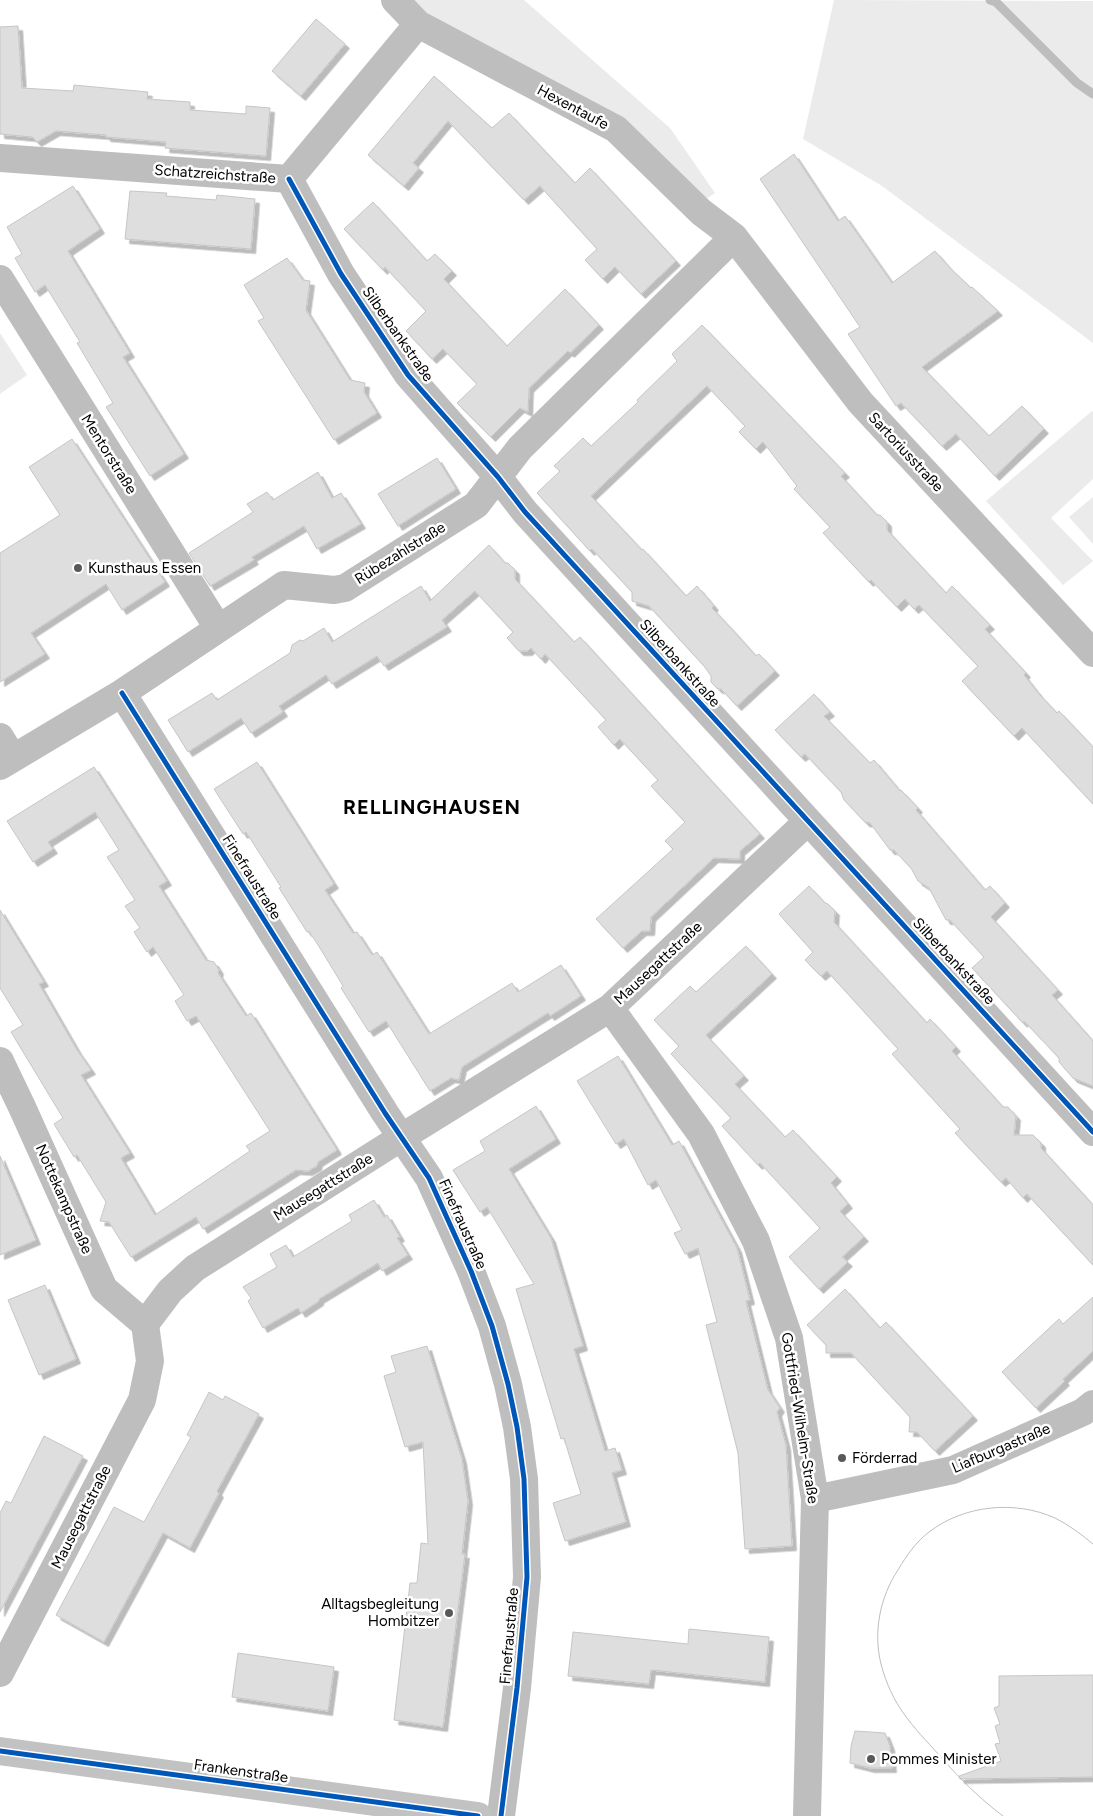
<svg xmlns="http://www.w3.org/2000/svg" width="1093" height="1816" font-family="Figtree,sans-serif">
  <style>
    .green { fill: #ebebeb }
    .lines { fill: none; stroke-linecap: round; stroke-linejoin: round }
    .stream { stroke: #bdbdbd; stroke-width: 9 }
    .building { fill: #dedede; stroke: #c6c6c6; filter: url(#shadow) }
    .minor { stroke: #bebebe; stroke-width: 28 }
    .secondary { stroke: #c2c2c2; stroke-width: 28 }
    .tram { stroke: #bebebe; stroke-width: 1 }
    .cycleway-casing { stroke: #fff; stroke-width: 8 }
    .cycleway { stroke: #0057b8; stroke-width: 5 }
    .poi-dot { fill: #595959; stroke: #fff; stroke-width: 2 }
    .labels { text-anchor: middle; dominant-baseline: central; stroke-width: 5; stroke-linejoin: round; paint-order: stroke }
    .street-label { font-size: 15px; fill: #000; stroke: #fff }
    .poi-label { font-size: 15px; fill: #000; stroke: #fff; text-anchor: start }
    .district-label { font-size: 20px; font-weight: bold; letter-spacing: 1px; fill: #000; stroke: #fff }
  </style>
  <defs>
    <filter id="shadow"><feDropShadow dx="4.5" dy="4.5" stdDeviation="0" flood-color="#0004"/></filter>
  </defs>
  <rect width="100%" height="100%" fill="#fff"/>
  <path class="green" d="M413 0H524L670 128 715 193 702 202 436 23Z
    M834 0 1093 1V343L882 186 803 139Z
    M0 333 27 375 0 394Z
    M1092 411 1093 412V479L1051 518 1093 561 1063 585 986 501Z
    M1093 497V544L1069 517Z"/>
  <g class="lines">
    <path class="stream" d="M990 0 996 2 1077 83 1093 94"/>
  </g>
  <path class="building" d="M316 19 345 44 301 96 272 71Z
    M18 26 22 88 73 91 74 85 148 92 147 99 190 102V110L246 114V106L270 108 266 156 165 148 166 142 106 137V135L56 131 37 142 32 137 0 134V27Z
    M434 76 492 128 509 113 575 183 590 168 676 261 641 294 615 267 603 279 585 260 597 249 540 186 524 200 448 121 413 163 419 168 404 186 368 155Z
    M794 154 838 221 845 216 892 283 935 251 949 267 971 288 972 287 998 311 922 367 989 436 1022 406 1044 429 995 476 956 434 942 446 901 403 896 406 848 334 860 327 760 179Z
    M73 186 100 229 68 251 130 353 123 357 184 454 150 476 106 407 113 403 77 343 80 342 45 285 35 292 15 258 22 254 7 227Z
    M130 191 167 193 166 196 216 200 217 195 255 199 251 249 125 239Z
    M373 202 427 261 435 254 452 271 444 279 507 346 565 289 599 325 570 353 568 351 529 388 528 412 520 408 491 437 457 403 477 384 443 349 432 359 406 331 426 311 385 267 383 270 344 229Z
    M287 258 303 280 310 281 306 310 350 380 365 383 364 392 377 413 334 440 258 321 264 318 244 285Z
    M702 325 845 473 841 476 877 515H880L887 522V530L946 593 952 586 990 625 985 629 1026 673 1024 675 1039 694 1057 713 1059 711 1093 747V804L1022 728 1014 736 962 681 978 666 919 605 914 609 905 599 897 607 871 580 869 582 823 533 830 527 794 489 797 486 763 442 756 449 739 432 745 426 707 386 591 496 642 550 643 549 686 596 697 586 714 606 712 608 730 627 756 656 759 654 775 671 737 706 721 689H718L711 682V676L704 666 649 606 632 601V592L592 549 590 551 537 493 560 471 554 466 583 438 591 446 638 402 637 400 677 361 672 354Z
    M72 439 165 582 122 610 106 584 31 633 45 654 0 682V553L60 515 29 467Z
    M437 458 456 489 398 526 378 494Z
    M318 472 332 498 341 493 361 524 317 549 304 526 252 557 254 560 210 586 189 553 253 512 247 504 267 492 273 500Z
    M489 545 505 563H508L515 570V579L531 596 574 642 580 637 760 834 740 851V859L714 858 651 917 650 931H642L623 948 596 919 673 849 665 841 685 822 651 786 658 780 620 739 614 745 598 727 606 720 545 654 541 659 531 648 528 651H519L507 638 513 632 475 591 442 620 447 627 384 666 377 656 332 684 326 675 279 706 283 712 251 733 241 718 188 752 168 720 212 693 217 700 290 653 292 645 300 640 303 641 324 628 332 642 421 586 430 601Z
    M814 694 830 712 824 716 870 763 874 760 900 791 901 790 918 808 916 810 985 890 990 886 1005 903 991 917 1058 990 1052 995 1093 1041V1086L1073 1078 1059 1062V1058L1024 1021 1023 1023 972 968 984 957 950 920H946L929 888 918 881 911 868 894 850H890L870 823 865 822 844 800 841 792 805 754 801 757 775 730Z
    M257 762 334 884 325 890 353 933 357 932 372 955 377 952 429 1034 512 983 518 992 561 965 581 996 550 1016 548 1013 462 1067 459 1080 451 1078 430 1091 386 1021 369 1032 341 988 343 986 323 953 309 931 307 932 279 888 281 887 246 832 243 834 214 789Z
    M94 767 167 881 159 886 206 960 214 962 219 970 218 973 246 1016 251 1013 337 1150 318 1162 317 1166 308 1171 296 1170 203 1229 196 1217 131 1257 109 1222 100 1221 106 1202 77 1155 74 1157 54 1124 63 1118 11 1032 23 1025 0 988V910L44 982 39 984 77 1050 91 1070 81 1075 130 1153 121 1158 155 1215 250 1151 246 1146 270 1131 196 1016 187 1021 175 1001 184 995 153 947 147 952 134 932 140 928 125 906 135 900 107 857 119 850 95 812 48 842 53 849 33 862 7 821Z
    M809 886 825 903 828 904 835 911 834 922 927 1023 930 1019 956 1047 952 1051 1003 1107H1008L1016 1116 1014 1135H1033L1041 1143V1148L1093 1205V1265L1027 1194 1023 1198 1006 1178 1001 1182 955 1133 960 1129 892 1054 898 1049 827 971 821 976 805 960 813 952 779 914Z
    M746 946 772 974 706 1035 744 1076 735 1084 785 1137 793 1130 837 1177 831 1183 848 1204 840 1211 864 1237 842 1257 848 1262 819 1289 789 1257 820 1228 760 1163 758 1165 722 1126 731 1118 671 1054 679 1046 654 1020 690 986 696 992Z
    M618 1056 672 1145 679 1141 737 1248 750 1300 746 1301 768 1390 780 1408 777 1412 786 1445 792 1546 745 1549 738 1453 706 1325 717 1322 698 1248 685 1254 674 1233 682 1230 656 1180 648 1185 624 1139 616 1144 577 1081Z
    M536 1106 556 1139 509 1169 551 1238 583 1346 574 1349 605 1451 615 1448 622 1470 612 1473 626 1522 565 1541 553 1503 581 1494 564 1438 561 1439 516 1289 534 1284 487 1207 480 1212 453 1170 485 1151 480 1141Z
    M0 1156 36 1240 0 1255Z
    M374 1200 384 1217 387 1215 400 1237 397 1238 408 1255 382 1271 378 1263 319 1299V1301L301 1313 298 1308 263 1328 248 1301 251 1298 243 1287 277 1267 270 1254 286 1245 293 1257 352 1221 349 1215Z
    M45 1285 76 1359 39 1375 8 1300Z
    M845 1289 880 1328 886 1322 973 1416 935 1451 917 1432H909L910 1417 851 1353H826V1345L807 1325Z
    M1093 1297V1351L1063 1379 1065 1381 1036 1408 1002 1372 1059 1319 1063 1324Z
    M427 1346 462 1459 468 1501 462 1554H465L443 1727 394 1720 410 1583H417L421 1543 428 1544 423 1442 405 1447 384 1376 396 1372 391 1356Z
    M209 1392 223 1400 225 1396 259 1414 217 1491 219 1493 190 1548 163 1533 104 1642 56 1615 114 1507 144 1522 191 1437 187 1435Z
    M44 1436 83 1456 0 1612V1513L6 1501 11 1503Z
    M689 1629 769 1637 765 1682 651 1670 649 1684 568 1676 573 1632 688 1644Z
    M238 1653 334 1667 328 1711 232 1697Z
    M1093 1675V1777L960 1779 959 1776 1001 1761 995 1744 1000 1743 995 1726 1000 1724 994 1708 999 1706V1676Z
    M855 1731 885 1733 890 1746 892 1768H870L850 1763 851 1746Z"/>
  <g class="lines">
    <path class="minor" d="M395 0 418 24 616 129 701 212 734 237 860 402 1093 653
      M0 158 289 179 418 24
      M289 179 341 274 408 375 498 477 525 512 1093 1132
      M0 279 218 628
      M122 693 385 1113 429 1178 471 1271 492 1326 508 1384 517 1427 524 1479 527 1577 517 1688 501 1816
      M0 737 13 758
      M0 766 122 693 284 585 334 590 345 588 476 505 520 448 734 237
      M610 1008 701 1134 756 1241 789 1338 815 1499 807 1816
      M0 1061 22 1107 104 1289 145 1324
      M815 1499 953 1470 1083 1412 1093 1404
      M0 1673 142 1400 150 1361 145 1324 170 1291 195 1268 402 1137 610 1008 808 821"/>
    <path class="secondary" d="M0 1751 478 1816"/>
    <path class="tram" d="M1003 1816C979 1798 959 1778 940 1756 912 1725 892 1706 881 1664 873 1632 880 1597 898 1570 906 1556 917 1541 929 1532 964 1505 1015 1500 1055 1518 1069 1525 1081 1534 1093 1544"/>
    <defs>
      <path id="cycleway" d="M289 179 341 274 408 375 498 477 525 512 1093 1132
        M122 693 385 1113 429 1178 471 1271 492 1326 508 1384 517 1427 524 1479 527 1577 517 1688 501 1816
        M0 1751 478 1816"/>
    </defs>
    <use href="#cycleway" class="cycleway-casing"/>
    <use href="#cycleway" class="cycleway"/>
  </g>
  <g class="poi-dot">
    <circle cx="78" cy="568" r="5"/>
    <circle cx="842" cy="1458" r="5"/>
    <circle cx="449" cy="1613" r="5"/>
    <circle cx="871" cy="1759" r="5"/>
  </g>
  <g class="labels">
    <g class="street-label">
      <text transform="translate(573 107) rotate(28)">Hexentaufe</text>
      <text transform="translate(215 174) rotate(4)">Schatzreichstraße</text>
      <text transform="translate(398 334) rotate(55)">Silberbankstraße</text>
      <text transform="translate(906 452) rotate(47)">Sartoriusstraße</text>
      <text transform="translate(109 454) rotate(58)">Mentorstraße</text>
      <text transform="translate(400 553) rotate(-32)">Rübezahlstraße</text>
      <text transform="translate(680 663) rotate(48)">Silberbankstraße</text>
      <text transform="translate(252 877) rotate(58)">Finefraustraße</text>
      <text transform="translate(954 961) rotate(47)">Silberbankstraße</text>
      <text transform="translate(658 963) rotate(-43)">Mausegattstraße</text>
      <text transform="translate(323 1187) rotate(-32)">Mausegattstraße</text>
      <text transform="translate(64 1199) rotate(66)">Nottekampstraße</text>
      <text transform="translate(463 1224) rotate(66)">Finefraustraße</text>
      <text transform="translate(800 1418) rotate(81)">Gottfried-Wilhelm-Straße</text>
      <text transform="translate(1001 1448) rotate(-23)">Liafburgastraße</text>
      <text transform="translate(81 1517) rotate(-63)">Mausegattstraße</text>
      <text transform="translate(509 1636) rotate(-85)">Finefraustraße</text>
      <text transform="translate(241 1771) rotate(8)">Frankenstraße</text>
    </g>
    <g class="poi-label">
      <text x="88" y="568">Kunsthaus Essen</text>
      <text x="852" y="1458">Förderrad</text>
      <text x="439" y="1604" text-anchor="end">Alltagsbegleitung<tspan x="439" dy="17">Hombitzer</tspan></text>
      <text x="881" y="1759">Pommes Minister</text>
    </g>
    <g class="district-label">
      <text x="432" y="807">RELLINGHAUSEN</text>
    </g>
  </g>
</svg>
